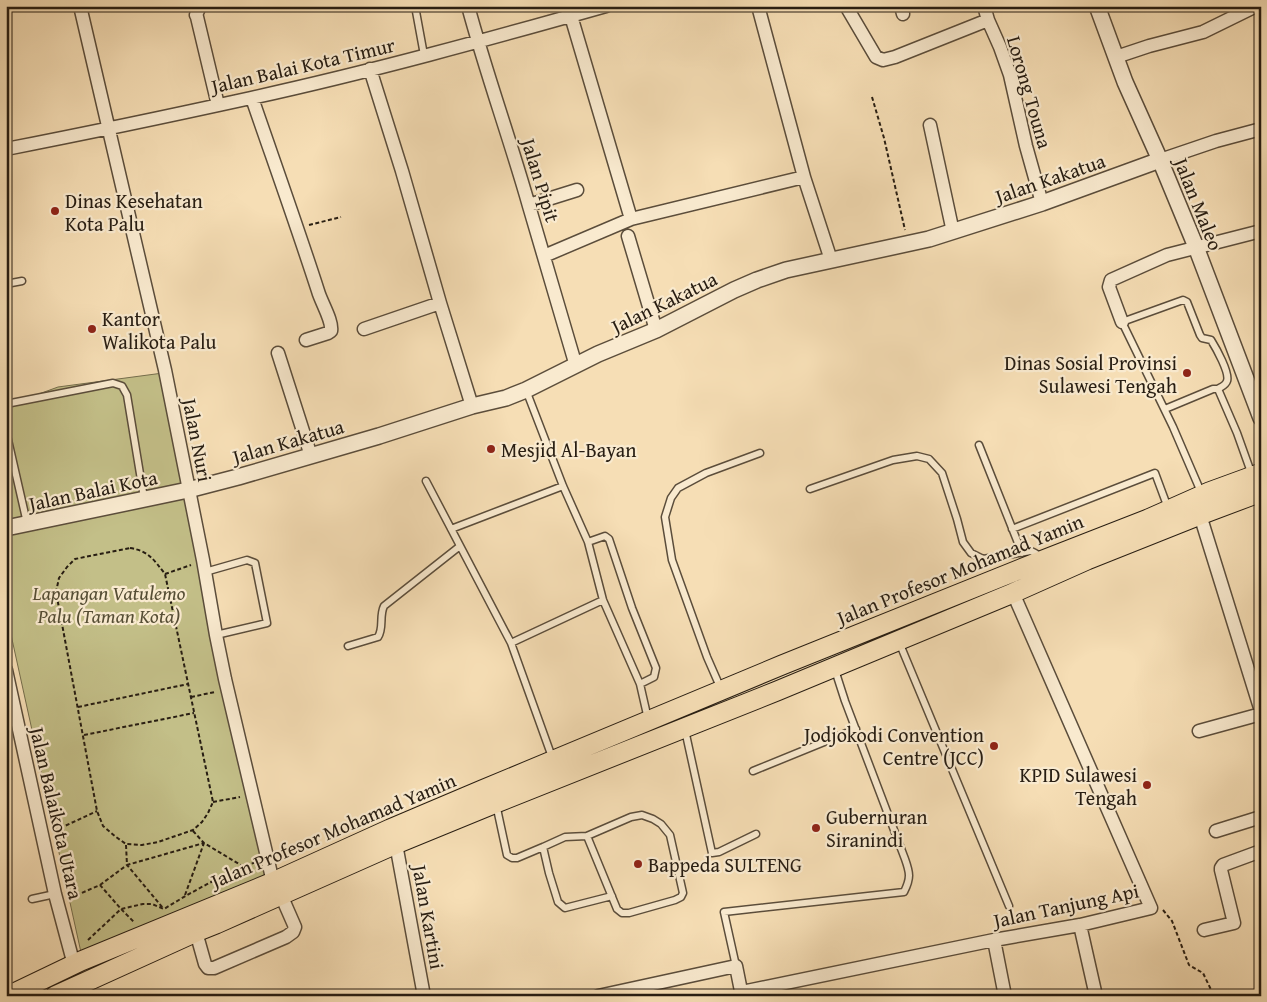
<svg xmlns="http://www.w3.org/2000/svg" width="1267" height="1002" font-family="'Gentium Book Plus',serif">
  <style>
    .green { fill: #c3bf88; stroke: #756e4d }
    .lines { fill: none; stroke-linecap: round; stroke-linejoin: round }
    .service-casing { stroke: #5b4d3b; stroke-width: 9 }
    .minor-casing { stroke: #5b4d3b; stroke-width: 15 }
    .tertiary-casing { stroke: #5b4d3b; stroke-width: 18 }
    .primary-casing { stroke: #271d12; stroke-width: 21 }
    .path { stroke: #271d12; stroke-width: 2; stroke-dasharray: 4 2.5; stroke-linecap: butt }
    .service { stroke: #f9eacf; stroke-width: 6 }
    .minor { stroke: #f9eacf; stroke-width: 12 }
    .tertiary { stroke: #f9eacf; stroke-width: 15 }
    .primary { stroke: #f6deb5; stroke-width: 19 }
    .poi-dot { fill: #8f2418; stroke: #f9eacf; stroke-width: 2 }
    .labels { text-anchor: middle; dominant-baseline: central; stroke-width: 4.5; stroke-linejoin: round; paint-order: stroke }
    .street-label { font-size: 20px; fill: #271d12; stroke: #f9eacf }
    .poi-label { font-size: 20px; fill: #271d12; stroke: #f9eacf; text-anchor: start }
    .park-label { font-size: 20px; font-style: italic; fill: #564e35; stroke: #f9eacf }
  </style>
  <rect width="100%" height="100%" fill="#f6deb5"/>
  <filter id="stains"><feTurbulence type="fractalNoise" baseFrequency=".004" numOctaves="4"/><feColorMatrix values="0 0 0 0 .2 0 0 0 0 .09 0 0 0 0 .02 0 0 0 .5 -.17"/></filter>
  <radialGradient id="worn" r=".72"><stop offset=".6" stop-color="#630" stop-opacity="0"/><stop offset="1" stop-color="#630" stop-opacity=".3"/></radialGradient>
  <path class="green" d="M163 373 229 678 275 878 82 957 6 612V406L58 387Z"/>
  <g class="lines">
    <defs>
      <path id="service" d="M415 6 424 55
        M6 284 22 281
        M526 390 563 486 588 542 603 600 640 684 648 719
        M6 404 113 383 122 386 127 395 144 498
        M1165 409 1213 389H1218L1237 433 1252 475
        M6 431 27 523
        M979 445 1022 553
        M426 481 511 643 603 600
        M810 489 893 460 917 456 929 459 942 473 957 519 963 542 971 553 983 559 1031 551 1035 553 1041 557
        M1201 492 1173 427 1122 322 1183 300 1187 302 1200 335 1202 338 1211 340C1216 348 1230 373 1227 381 1226 385 1221 387 1218 389
        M451 529 563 486
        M1012 529 1155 473 1168 508
        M588 542 605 536 609 539 632 608 656 668 654 677 640 684
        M205 572 247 560 255 563 267 623 216 635
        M899 642 1009 906
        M511 643 552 757
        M348 646 378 637C384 628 379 616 384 606L460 546
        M721 689 707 657 672 560 665 517 671 498 678 488 706 473 760 453
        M685 730 712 853 719 852 756 834
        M753 771 856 729
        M496 804 507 855 512 858H517L543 847 565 837 587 836 617 909 622 913H629L675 900 681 897 683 893 670 835 661 824 653 819 642 815 631 817 587 836
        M543 847 549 873 558 902 565 908 612 896
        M32 899 55 894
        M736 966 724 912 904 892C911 878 910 873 905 859L845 701 835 670"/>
      <path id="minor" d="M80 6 165 370 203 560 216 635 225 679 273 882
        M200 6 196 15 197 17 218 105
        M468 6C486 73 510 139 529 206 545 259 560 313 576 366
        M846 6 876 57 883 60 895 57 988 20
        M901 6 903 14
        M984 6 988 20 1000 47 1010 75 1026 146 1042 203
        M571 16 631 219
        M1116 57 1149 46 1203 32 1256 6
        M370 69 402 171 440 303 472 406
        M252 98C274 162 297 226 318 291 321 302 333 321 331 331L328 333 306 340
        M930 125 953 232
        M6 149C88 133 169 116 251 98 370 72 489 39 606 6
        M1160 160 1216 141 1261 129
        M804 177 831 260
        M529 205 577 190
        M628 236 656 330
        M544 256 631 219 804 177 758 6
        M1122 322 1109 287 1111 280 1167 255 1261 231
        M364 329 440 303
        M278 353 311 456
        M1200 515 1261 711
        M6 670 55 894 74 965
        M1199 731 1261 714
        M1216 831 1261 817
        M396 844 424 996
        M1080 925 1096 996
        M1204 930 1234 923 1221 870V868L1223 865 1261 851
        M196 932 205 964 208 968H214L286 937 293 932 295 927 281 895
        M994 940 1005 996
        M742 992 994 940 1080 925 1151 908 1013 593
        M598 996 736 966 742 996"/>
      <path id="tertiary" d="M1097 6 1125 82 1160 160 1196 247 1261 418
        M6 528 188 490 238 477 379 436 472 406 506 398 526 390 598 354 656 330 734 290 757 280 786 270 929 239 1042 203 1160 160"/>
      <path id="primary" d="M8 996 81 961 273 882 390 829 482 790 782 665 1043 560 1148 519 1209 492 1261 473
        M55 996 196 932 216 924 396 844 496 803 777 691 1013 593 1087 560 1200 515 1261 492"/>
    </defs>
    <use href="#service" class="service-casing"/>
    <use href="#minor" class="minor-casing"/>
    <use href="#tertiary" class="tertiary-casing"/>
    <use href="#primary" class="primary-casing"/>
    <path class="path" d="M872 97 884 138 905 230
      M309 225 341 217
      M130 548C149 551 154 560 165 574L213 802 208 813 202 822 193 830 158 842 142 845 126 844 116 837 103 826 97 811 56 592 59 578 67 567 75 559Z
      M165 574 191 565
      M191 697 215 692
      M78 707 188 684
      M84 735 194 713
      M213 802 240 797
      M54 831 97 811
      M193 831 204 843 244 867
      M126 845 127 865 204 843
      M100 885 127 865 163 908
      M185 895 204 843
      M70 898 100 885 121 909 143 904H152L164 909C193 891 224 874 256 862
      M1163 910 1172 921 1189 965 1203 973 1214 996
      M88 940 121 909 134 922"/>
    <use href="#service" class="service"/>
    <use href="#minor" class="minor"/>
    <use href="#tertiary" class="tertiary"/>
    <use href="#primary" class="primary"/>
  </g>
  <g class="poi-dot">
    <circle cx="55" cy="211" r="5"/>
    <circle cx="92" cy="329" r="5"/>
    <circle cx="1187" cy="373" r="5"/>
    <circle cx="491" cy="449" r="5"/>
    <circle cx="994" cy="746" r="5"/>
    <circle cx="1147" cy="785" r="5"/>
    <circle cx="816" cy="828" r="5"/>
    <circle cx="638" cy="864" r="5"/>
  </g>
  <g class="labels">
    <g class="street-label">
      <text transform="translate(303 65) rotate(-13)">Jalan Balai Kota Timur</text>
      <text transform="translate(1030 92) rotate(74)">Lorong Touna</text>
      <text transform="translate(1050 178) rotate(-19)">Jalan Kakatua</text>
      <text transform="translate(541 180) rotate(73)">Jalan Pipit</text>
      <text transform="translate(1199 204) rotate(68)">Jalan Maleo</text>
      <text transform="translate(664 302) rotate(-26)">Jalan Kakatua</text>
      <text transform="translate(198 440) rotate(79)">Jalan Nuri</text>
      <text transform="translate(288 441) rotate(-16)">Jalan Kakatua</text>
      <text transform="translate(93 490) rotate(-12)">Jalan Balai Kota</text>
      <text transform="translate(960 569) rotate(-22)">Jalan Profesor Mohamad Yamin</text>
      <text transform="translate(57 813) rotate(77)">Jalan Balaikota Utara</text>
      <text transform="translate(333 830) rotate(-23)">Jalan Profesor Mohamad Yamin</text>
      <text transform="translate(1066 905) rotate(-12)">Jalan Tanjung Api</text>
      <text transform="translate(429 917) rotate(80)">Jalan Kartini</text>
    </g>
    <g class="poi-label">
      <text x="65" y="200">Dinas Kesehatan<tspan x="65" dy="23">Kota Palu</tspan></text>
      <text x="102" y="318">Kantor<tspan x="102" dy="23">Walikota Palu</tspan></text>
      <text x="1177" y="362" text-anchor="end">Dinas Sosial Provinsi<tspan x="1177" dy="23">Sulawesi Tengah</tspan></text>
      <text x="501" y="449">Mesjid Al-Bayan</text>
      <text x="984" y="734" text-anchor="end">Jodjokodi Convention<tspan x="984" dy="23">Centre (JCC)</tspan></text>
      <text x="1137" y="774" text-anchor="end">KPID Sulawesi<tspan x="1137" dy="23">Tengah</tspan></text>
      <text x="826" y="816">Gubernuran<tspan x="826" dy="23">Siranindi</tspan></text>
      <text x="648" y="864">Bappeda SULTENG</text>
    </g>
    <g class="park-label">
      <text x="109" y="592">Lapangan Vatulemo<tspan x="109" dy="23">Palu (Taman Kota)</tspan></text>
    </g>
  </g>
  <rect width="1267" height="1002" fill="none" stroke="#f6deb5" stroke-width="25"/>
  <rect x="8" y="8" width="1252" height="987" fill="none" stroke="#271d12" stroke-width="2.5"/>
  <rect x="12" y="12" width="1242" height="977" fill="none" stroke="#271d12"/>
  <rect width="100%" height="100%" filter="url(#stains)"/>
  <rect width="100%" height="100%" fill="url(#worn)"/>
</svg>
